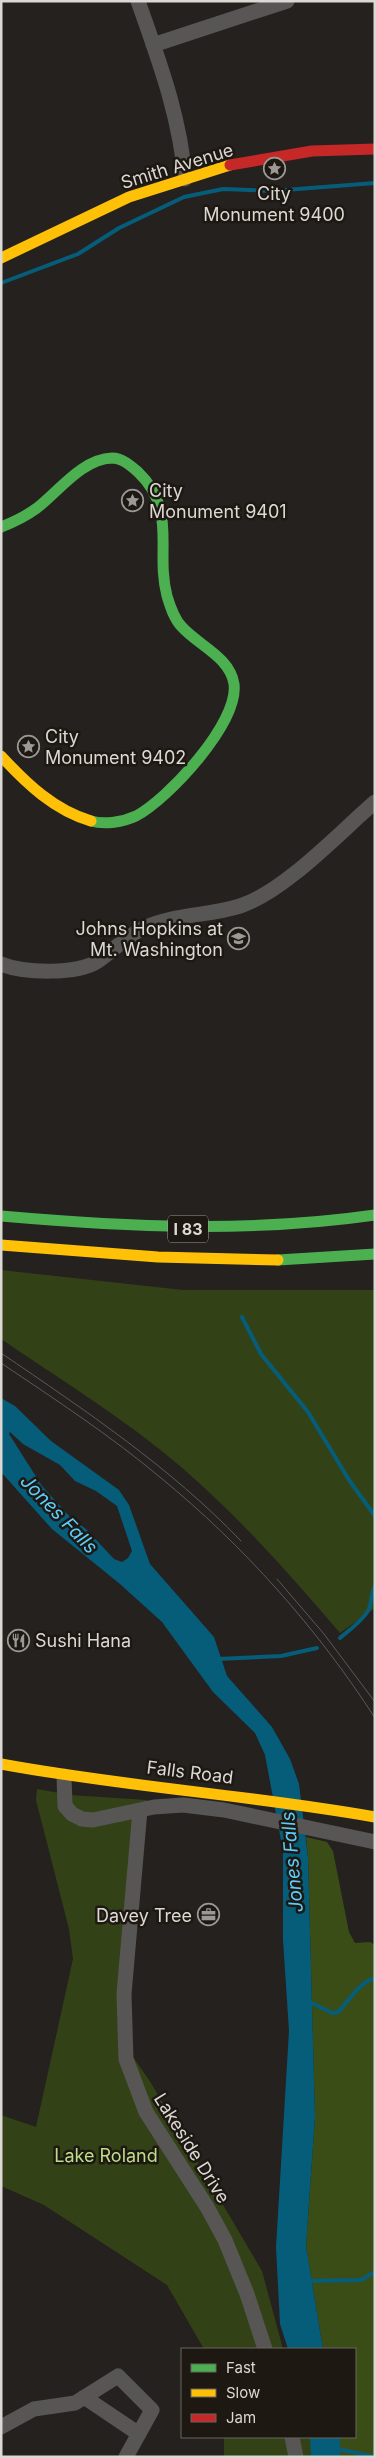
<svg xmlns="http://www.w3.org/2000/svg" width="376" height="2458" font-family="Inter,sans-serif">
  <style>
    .green { fill: #334216 }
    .forest { fill: #3a4d17 }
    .water { fill: #065d79; fill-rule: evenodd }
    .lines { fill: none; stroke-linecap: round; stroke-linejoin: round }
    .stream { stroke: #065d79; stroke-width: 4 }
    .street { stroke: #575655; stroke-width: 15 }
    .fast { stroke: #4caf50; stroke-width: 11 }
    .slow { stroke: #ffc107; stroke-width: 11 }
    .jam { stroke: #c62828; stroke-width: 11 }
    .tram { stroke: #5b5a59; stroke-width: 1 }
    .labels { text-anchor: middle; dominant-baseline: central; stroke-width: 5; stroke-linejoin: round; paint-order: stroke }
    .shield { fill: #1e1813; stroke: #a39e9a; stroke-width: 1 }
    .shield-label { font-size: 16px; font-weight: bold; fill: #dcd8d4 }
    .street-label { font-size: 18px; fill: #dcd8d4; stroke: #1e1813 }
    .poi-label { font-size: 18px; fill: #dcd8d4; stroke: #1e1813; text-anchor: start }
    .park-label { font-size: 18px; fill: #bbde86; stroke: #1e1813 }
    .water-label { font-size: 19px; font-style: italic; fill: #5ccdfb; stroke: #1e1813 }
  </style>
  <rect width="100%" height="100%" fill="#24211f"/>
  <path class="green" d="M1 1270 183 1290H375V1608L340 1633C290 1574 239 1517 180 1466 125 1419 61 1380 1 1339Z
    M37 1789 70 1795 147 1800 130 1966 129 2051 151 2083 262 2271 283 2349H204L167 2285 44 2205 1 2186V2115L36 2127 73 1959 69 1929 36 1800Z
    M224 2437H355L375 2457H224Z"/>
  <path class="forest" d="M306 1837 327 1842 333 1851 349 1932 355 1943 370 1942 375 1945V2457H340V2437H355V2349H323L306 2246 315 2117 308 1857Z"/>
  <path class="water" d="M1 1398 15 1406 51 1441 119 1490 129 1505 150 1564 214 1637 227 1676 272 1727 290 1759 299 1784 308 1857 315 2117 306 2246 323 2349H288L280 2324 276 2247 289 2031 283 1940V1851L265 1755 255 1733 213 1692 162 1622 120 1584 52 1529 1 1472ZM10 1432 23 1444 60 1465 75 1481 96 1491 117 1506 132 1551 128 1558 122 1562 114 1559 86 1529 70 1517 42 1486 9 1434Z
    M310 2437H340V2457H311Z"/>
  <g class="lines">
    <path class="stream" d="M1 283 78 254 119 228 184 197 223 189 272 191 375 183
      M242 1317 261 1354 308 1412 349 1480 375 1516
      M340 1638C349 1630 364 1620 369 1609 372 1601 371 1593 375 1586
      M217 1659 281 1656 317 1648
      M308 2001 332 2013 338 2012C350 2000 358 1983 375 1978
      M307 2281 361 2280 375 2272
      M338 2449 375 2457"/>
    <path class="street" d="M138 1C159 61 180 116 185 179
      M153 45 287 1
      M1 964C23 973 77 975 98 961 113 951 126 936 144 928 173 914 209 916 240 906 284 892 339 833 375 802
      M64 1776 65 1806 72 1814 82 1819 93 1820 154 1807 183 1805 224 1810 375 1842
      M140 1810 124 1994 126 2059 146 2112 207 2207 225 2240 247 2294 265 2349
      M84 2397 139 2434
      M1 2427 34 2409 75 2403 118 2376 152 2410 126 2457
      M292 2437 296 2457"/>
    <path class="fast" d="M1 527C14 522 26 516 37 508 59 491 82 459 112 458 122 458 130 465 138 472 178 510 155 550 167 596 170 606 174 619 182 627 198 645 230 657 234 684 239 723 168 799 136 816 123 822 105 825 91 821
      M1 1216C128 1227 249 1233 375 1215
      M278 1260 375 1254"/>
    <path class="slow" d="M1 258 129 197 230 165
      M1 756C27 784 54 810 91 821
      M1 1245 158 1257 278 1260
      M1 1764C125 1787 251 1795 375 1817"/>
    <path class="jam" d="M230 165 312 151 375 149"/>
    <path class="tram" d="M1 1353C86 1411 170 1467 241 1541
      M1 1363C56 1400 111 1436 161 1478 244 1546 317 1628 375 1718
      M277 1579 324 1634 375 1702"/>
  </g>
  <defs>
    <symbol id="sight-ring" viewBox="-11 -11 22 22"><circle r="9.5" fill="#1e1813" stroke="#9c9895" stroke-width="1.5"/><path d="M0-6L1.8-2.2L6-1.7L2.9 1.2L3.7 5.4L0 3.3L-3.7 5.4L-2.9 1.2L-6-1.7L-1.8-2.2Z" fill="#9c9895"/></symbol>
    <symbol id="university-ring" viewBox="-11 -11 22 22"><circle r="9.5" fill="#1e1813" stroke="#9c9895" stroke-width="1.5"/><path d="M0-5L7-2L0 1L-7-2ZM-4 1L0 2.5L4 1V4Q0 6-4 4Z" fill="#9c9895"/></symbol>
    <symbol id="restaurant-ring" viewBox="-11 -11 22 22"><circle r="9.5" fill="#1e1813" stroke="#9c9895" stroke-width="1.5"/><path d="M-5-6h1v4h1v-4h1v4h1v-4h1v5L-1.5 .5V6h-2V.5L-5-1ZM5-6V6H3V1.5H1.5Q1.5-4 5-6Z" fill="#9c9895"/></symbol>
    <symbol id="office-ring" viewBox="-11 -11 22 22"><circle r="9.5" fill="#1e1813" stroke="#9c9895" stroke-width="1.5"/><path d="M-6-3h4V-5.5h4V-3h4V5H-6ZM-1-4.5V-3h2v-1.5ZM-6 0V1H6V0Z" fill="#9c9895"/></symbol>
  </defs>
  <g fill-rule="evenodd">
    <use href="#sight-ring" x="262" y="156" width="25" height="25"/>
    <use href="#sight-ring" x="120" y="488" width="25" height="25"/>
    <use href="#sight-ring" x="16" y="734" width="25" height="25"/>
    <use href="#university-ring" x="226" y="926" width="25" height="25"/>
    <use href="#restaurant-ring" x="6" y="1628" width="25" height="25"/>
    <use href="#office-ring" x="196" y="1902" width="25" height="25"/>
  </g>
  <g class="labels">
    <rect class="shield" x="168" y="1215.5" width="40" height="27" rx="4"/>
    <g class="shield-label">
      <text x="188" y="1229">I 83</text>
    </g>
    <g class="street-label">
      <text transform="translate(177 166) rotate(-17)">Smith Avenue</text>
      <text transform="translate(190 1772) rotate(7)">Falls Road</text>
      <text transform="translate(192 2148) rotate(58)">Lakeside Drive</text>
    </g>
    <g class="poi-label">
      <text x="274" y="193" text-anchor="middle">City<tspan x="274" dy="21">Monument 9400</tspan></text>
      <text x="149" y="490">City<tspan x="149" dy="21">Monument 9401</tspan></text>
      <text x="45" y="736">City<tspan x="45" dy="21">Monument 9402</tspan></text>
      <text x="223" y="928" text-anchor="end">Johns Hopkins at<tspan x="223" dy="21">Mt. Washington</tspan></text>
      <text x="35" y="1640">Sushi Hana</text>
      <text x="192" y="1915" text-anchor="end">Davey Tree</text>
    </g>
    <g class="park-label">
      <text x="106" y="2155">Lake Roland</text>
    </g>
    <g class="water-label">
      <text transform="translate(59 1514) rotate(46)">Jones Falls</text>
      <text transform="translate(292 1862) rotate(-95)">Jones Falls</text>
    </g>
  </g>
  <rect width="376" height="2458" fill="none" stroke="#dcd8d4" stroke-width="5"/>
  <rect x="181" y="2348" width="175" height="90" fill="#1e1813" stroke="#6a6560"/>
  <rect x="191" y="2364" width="25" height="8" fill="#4caf50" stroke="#6a6560"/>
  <text x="226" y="2373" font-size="15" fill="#dcd8d4">Fast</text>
  <rect x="191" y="2389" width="25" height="8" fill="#ffc107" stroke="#6a6560"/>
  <text x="226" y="2398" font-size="15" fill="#dcd8d4">Slow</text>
  <rect x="191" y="2414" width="25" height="8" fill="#c62828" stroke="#6a6560"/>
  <text x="226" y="2423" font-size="15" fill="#dcd8d4">Jam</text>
</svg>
